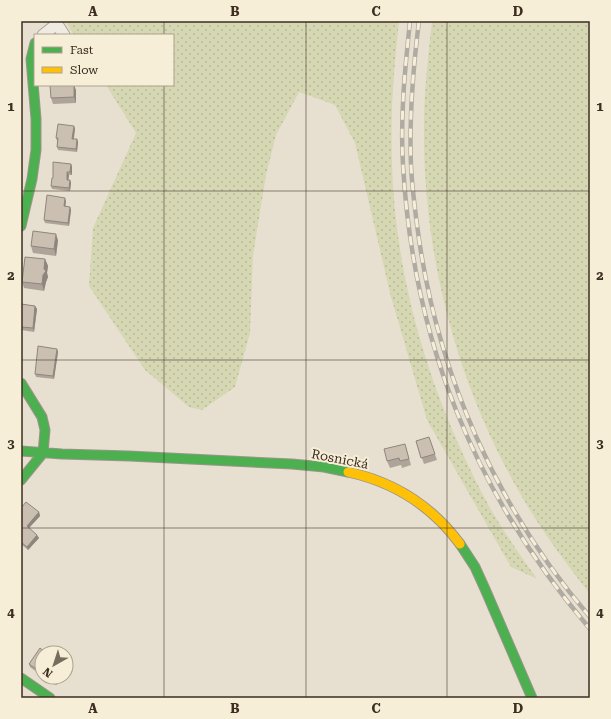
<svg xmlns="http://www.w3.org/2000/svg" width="611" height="719" font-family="'Roboto Serif',serif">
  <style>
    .grass { fill: url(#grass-dots) }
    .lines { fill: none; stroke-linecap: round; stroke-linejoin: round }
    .street-casing { stroke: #ada599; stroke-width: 13 }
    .fast-casing { stroke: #9c958a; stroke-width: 11 }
    .slow-casing { stroke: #9c958a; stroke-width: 11 }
    .street { stroke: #efebe3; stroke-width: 11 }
    .fast { stroke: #4caf50; stroke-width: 9 }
    .slow { stroke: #ffc107; stroke-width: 9 }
    .rail-casing { stroke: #afaaa2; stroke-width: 4.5 }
    .rail { stroke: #f7eed8; stroke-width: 3; stroke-dasharray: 9; stroke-linecap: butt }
    .wall { fill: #afa499 }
    .shaded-wall { fill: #8e867d }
    .building { fill: #cbbfb2; stroke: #8e867d }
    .grid { fill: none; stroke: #3d2e20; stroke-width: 1; stroke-opacity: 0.55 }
    .labels { text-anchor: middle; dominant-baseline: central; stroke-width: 4; stroke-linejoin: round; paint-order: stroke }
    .street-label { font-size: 13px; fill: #3d2e20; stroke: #f7eed8 }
    .neatline { fill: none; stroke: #3d2e20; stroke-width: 1.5 }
    .grid-label { font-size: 13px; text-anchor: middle; font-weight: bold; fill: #3d2e20 }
  </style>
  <defs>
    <pattern id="grass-dots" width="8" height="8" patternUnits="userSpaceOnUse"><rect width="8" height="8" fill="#d6d7b3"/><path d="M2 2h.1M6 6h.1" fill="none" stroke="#b9b99a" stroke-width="1.8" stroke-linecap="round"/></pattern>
  </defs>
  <rect width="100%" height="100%" fill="#e7e0d1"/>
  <path class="grass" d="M65 21H399C394 68 390 115 392 163 395 282 432 401 489 506 503 531 520 555 537 579L511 567 427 420 391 297 355 143 335 105 299 92 276 135 266 175 253 255 250 333 235 387 202 410 189 407 145 370 89 286 93 228 136 133 106 85H173V35H74Z
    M432 21H590V594C564 561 539 527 518 490 456 381 423 254 424 128 424 92 428 57 432 21Z"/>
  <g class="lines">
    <defs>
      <path id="street" d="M55 21 64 35
        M43 35 57 24"/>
      <path id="fast" d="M21 226 32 179 36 150V119L31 59 35 43
        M21 383 42 417 45 430 43 453 21 480
        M21 451 62 454 129 456 292 464 324 467 348 472
        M460 544 475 567 485 589 532 698
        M21 678 50 698"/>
      <path id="slow" d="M348 472C394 482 432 506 460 544"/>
    </defs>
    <use href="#street" class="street-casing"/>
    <use href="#fast" class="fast-casing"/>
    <use href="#slow" class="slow-casing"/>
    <use href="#street" class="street"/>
    <use href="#fast" class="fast"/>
    <use href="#slow" class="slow"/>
    <defs>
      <path id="rail" d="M410 21C405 69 400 117 403 165 413 342 475 494 590 629
        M419 21C413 69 409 117 411 165 412 187 415 210 418 232 437 373 497 509 590 617"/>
    </defs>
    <use href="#rail" class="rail-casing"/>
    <use href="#rail" class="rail"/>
  </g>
  <path class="wall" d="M76 90V103L53 104 51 98Z
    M74 126 75 129 74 139H77L78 142 77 152 58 150 57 147V141L56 138Z
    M71 164 72 167V175H69L68 180H70L71 183 70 191 52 189 51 186 53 178Z
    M66 201 65 207H70L71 210 69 226 45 223 44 220Z
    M58 240 56 256 33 253 31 246Z
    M45 259 48 266 47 273 48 277 46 282 44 291 24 288 22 282Z
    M21 304 35 306 37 309 34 332 21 330Z
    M57 349 58 352 54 379 36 377 35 374Z
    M429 437 437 460 424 464 416 441Z
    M405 444 411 465 402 468 401 465 390 468 387 461Z
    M21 508 39 512 40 516 29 528 39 538 28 550 21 544Z
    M42 653V676L30 667 29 664Z
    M44 677H62L56 685Z"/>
  <path class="shaded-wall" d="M74 85 76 90V103L74 97Z
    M74 126 75 129 73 142 72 139Z
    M77 139 78 142 77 152 76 149Z
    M71 164 72 167V175L70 172Z
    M67 172 69 175 68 183 67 180Z
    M70 180 71 183 70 191 69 188Z
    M65 198 66 201 65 210 64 206Z
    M70 207 71 210 69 226 68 223Z
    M56 234 58 240 56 256 54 249Z
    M45 259 48 266 47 273 48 277 46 282 44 291 42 284Z
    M35 306 37 309 34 332 33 328Z
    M57 349 58 352 54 379 53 376Z
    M39 512 40 516 28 529 27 526Z
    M37 535 39 538 28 550 27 547Z
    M59 677H62L56 685 55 682Z"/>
  <path class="building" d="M50 85H74V97L51 98Z
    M58 124 74 126 72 139H77L76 149 57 147 58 138H56Z
    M53 162 71 164 70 172H67V180H70L69 188 51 186 52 178H53Z
    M47 195 65 198 64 206 70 207 68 223 44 220Z
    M33 231 56 234 54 249 31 246Z
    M25 257 45 259 44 269 46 271 43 275 42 284 22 282Z
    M21 304 35 306 33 328 21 327Z
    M38 346 57 349 53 376 35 374Z
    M429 437 435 454 421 458 416 441Z
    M405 444 409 459 400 461 399 458 387 461 384 449Z
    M26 502 39 512 27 526 37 535 27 547 21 542V508Z
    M40 648 46 653H42V673L29 664Z
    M47 677H59L55 682Z"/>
  <path class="grid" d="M164 21V35M306 21V698M447 21V698M164 85V698M21 191H590M21 360H590M21 528H590"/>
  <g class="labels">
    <g class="street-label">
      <text transform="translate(340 459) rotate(11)">Rosnická</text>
    </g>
  </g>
  <rect width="611" height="719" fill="none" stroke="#f7eed8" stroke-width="44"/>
  <rect x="34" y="34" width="140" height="52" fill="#f7eed8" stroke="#ada18e"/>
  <rect x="42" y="47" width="20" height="6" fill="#4caf50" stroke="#ada18e"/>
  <text x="70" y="54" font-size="12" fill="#3d2e20">Fast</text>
  <rect x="42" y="67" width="20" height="6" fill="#ffc107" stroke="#ada18e"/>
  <text x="70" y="74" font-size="12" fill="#3d2e20">Slow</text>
  <g transform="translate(54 665) rotate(219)"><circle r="19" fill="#f7eed8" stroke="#ada18e"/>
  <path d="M0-3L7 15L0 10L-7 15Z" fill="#786c5e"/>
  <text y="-6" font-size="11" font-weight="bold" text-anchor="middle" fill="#3d2e20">N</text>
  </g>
  <rect x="22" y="22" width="567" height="675" class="neatline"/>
  <g class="grid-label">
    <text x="93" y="16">A</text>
    <text x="235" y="16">B</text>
    <text x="376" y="16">C</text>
    <text x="518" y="16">D</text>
    <text x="11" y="111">1</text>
    <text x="600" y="111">1</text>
    <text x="11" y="280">2</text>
    <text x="600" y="280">2</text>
    <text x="11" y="448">3</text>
    <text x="600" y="448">3</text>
    <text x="11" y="617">4</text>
    <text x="600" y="617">4</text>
    <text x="93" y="713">A</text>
    <text x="235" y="713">B</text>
    <text x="376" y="713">C</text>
    <text x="518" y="713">D</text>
  </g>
</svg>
